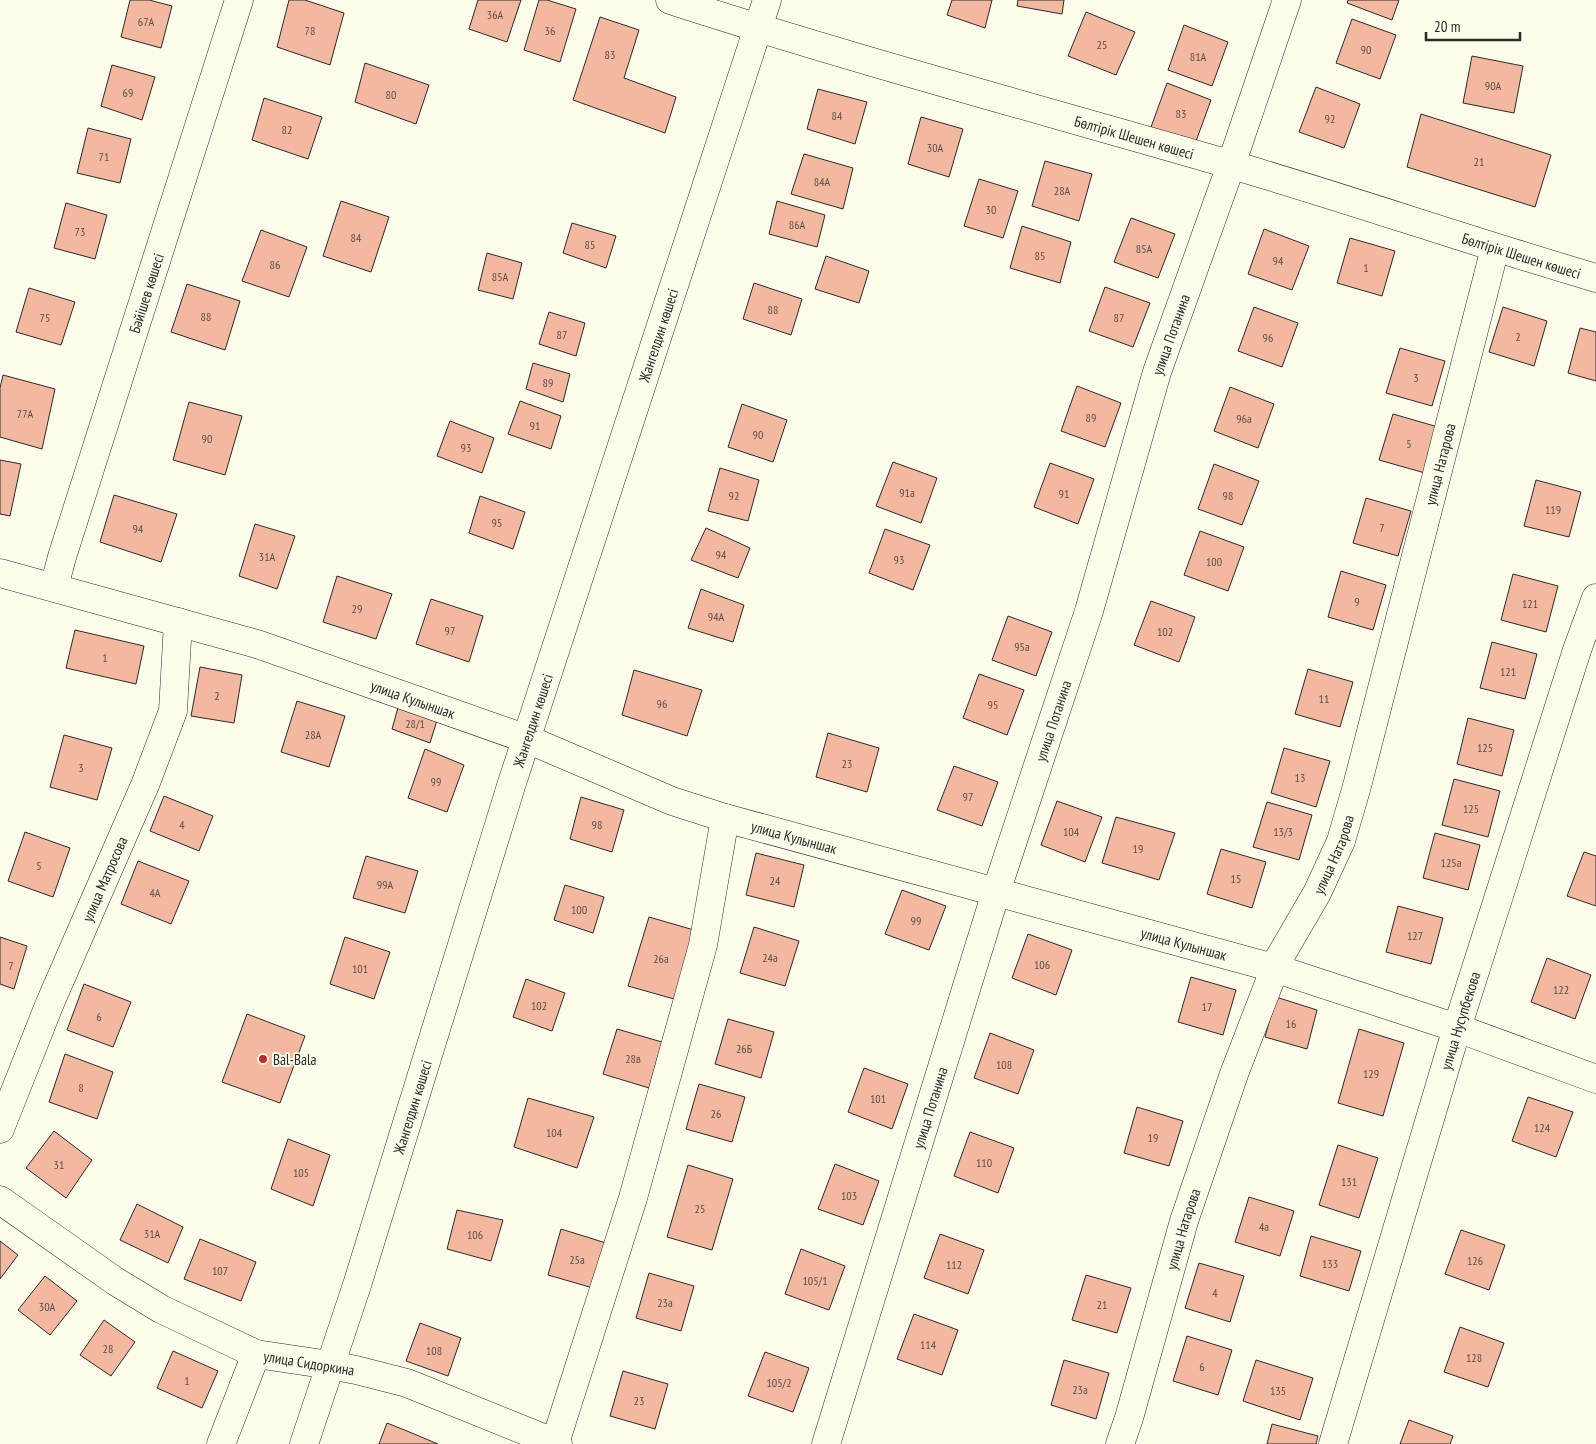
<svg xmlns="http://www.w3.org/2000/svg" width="1596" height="1444" font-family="'PT Sans Narrow',sans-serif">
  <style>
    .building { fill: #f2b8a0; stroke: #2b2b2b }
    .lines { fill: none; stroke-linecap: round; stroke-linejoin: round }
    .minor-casing { stroke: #2b2b2b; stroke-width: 29 }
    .tertiary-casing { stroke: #2b2b2b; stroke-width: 29 }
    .secondary-casing { stroke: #2b2b2b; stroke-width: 29 }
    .minor { stroke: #fdfbea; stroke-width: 28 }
    .tertiary { stroke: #fdfbea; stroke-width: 28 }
    .secondary { stroke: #fdfbea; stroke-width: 28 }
    .poi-dot { fill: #c62828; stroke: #fdfbea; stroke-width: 2 }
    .labels { text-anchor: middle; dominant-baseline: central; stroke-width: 4; stroke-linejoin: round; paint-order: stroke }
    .number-label { font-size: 12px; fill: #5d4e48 }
    .street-label { font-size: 15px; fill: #2b2b2b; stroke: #fdfbea }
    .poi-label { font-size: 15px; fill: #2b2b2b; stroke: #fdfbea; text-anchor: start }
  </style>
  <rect width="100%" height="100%" fill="#fdfbea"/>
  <path class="building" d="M130 0H149L172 6 161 48 121 37Z
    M289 0H305L344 13 330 65 277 47Z
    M478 0H521L507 42 469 29Z
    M539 0H547L576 9 560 62 524 50Z
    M952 0H992L985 28 947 15Z
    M1018 0H1064L1062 14 1017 6Z
    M1348 0H1399L1392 20 1347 3Z
    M1086 12 1135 32 1116 75 1068 56Z
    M600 17 639 30 624 78 676 97 665 133 573 100Z
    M1352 19 1396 35 1380 79 1336 63Z
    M1184 25 1228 42 1212 86 1168 70Z
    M1472 56 1523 66 1514 113 1463 103Z
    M365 63 429 85 416 124 355 102Z
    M112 65 155 77 142 120 101 106Z
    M1167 83 1211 100 1195 144 1151 127Z
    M1316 87 1360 104 1344 148 1299 132Z
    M818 89 867 102 855 144 807 129Z
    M264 98 322 117 308 159 252 140Z
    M1421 114 1551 155 1535 207 1407 167Z
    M921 117 963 129 949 177 908 164Z
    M88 128 131 139 120 183 77 173Z
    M804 154 853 168 843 209 791 194Z
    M1045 161 1092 174 1079 221 1032 206Z
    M979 179 1018 191 1003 238 964 226Z
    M341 201 389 217 371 272 323 256Z
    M777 201 825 215 817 247 769 234Z
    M66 203 107 215 95 259 54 248Z
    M1131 218 1175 234 1158 278 1114 262Z
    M572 223 616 236 606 268 563 253Z
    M1022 226 1071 242 1060 283 1010 268Z
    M1264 229 1309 246 1292 290 1248 274Z
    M261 230 307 247 289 297 242 281Z
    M1350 238 1395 251 1382 296 1337 283Z
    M487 253 522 263 513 299 478 290Z
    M826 256 869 271 859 303 815 289Z
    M754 283 802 299 791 335 743 319Z
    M187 284 240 301 225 350 171 332Z
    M1105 287 1150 303 1133 347 1089 331Z
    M29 288 75 302 61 345 16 332Z
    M1254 307 1298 323 1282 367 1238 351Z
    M1503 307 1547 321 1534 366 1489 352Z
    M549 312 585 323 576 356 539 344Z
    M1580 328 1596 332V381L1568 373Z
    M1400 348 1445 361 1432 406 1386 393Z
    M533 363 570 374 563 402 526 389Z
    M3 375 55 389 42 449 0 437V388Z
    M1077 386 1121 403 1105 447 1061 431Z
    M1230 387 1274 404 1258 448 1214 431Z
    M520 401 561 416 551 449 508 434Z
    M189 402 242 416 225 475 173 460Z
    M742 404 787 420 773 462 728 447Z
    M1393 414 1438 427 1425 473 1379 460Z
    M450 421 494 438 482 473 437 456Z
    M0 460 21 464 10 516 0 514Z
    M893 462 937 478 921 523 876 506Z
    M1050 463 1094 479 1078 524 1034 507Z
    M1214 464 1259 481 1242 525 1198 509Z
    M720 468 759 480 748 521 708 511Z
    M1536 480 1581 492 1569 537 1524 526Z
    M114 495 177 514 161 562 100 542Z
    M480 496 525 512 513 549 469 533Z
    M1366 498 1411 511 1398 556 1353 543Z
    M255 524 295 536 277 589 239 576Z
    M706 528 750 548 738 578 691 560Z
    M885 529 930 545 913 590 869 573Z
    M1200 531 1244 547 1228 591 1184 575Z
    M1341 571 1386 585 1373 630 1328 617Z
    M1513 574 1558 586 1546 632 1501 620Z
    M337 576 392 594 376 639 323 622Z
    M701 589 744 605 733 642 688 628Z
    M431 599 483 616 469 662 416 644Z
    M1151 601 1195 617 1179 662 1134 645Z
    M1008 616 1052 632 1036 676 992 660Z
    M75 630 144 646 136 684 66 668Z
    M1492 642 1537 654 1525 699 1480 688Z
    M200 667 242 675 234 723 191 716Z
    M1308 669 1353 682 1340 727 1295 714Z
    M634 670 702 690 687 736 622 715Z
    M979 674 1024 690 1007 735 963 718Z
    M297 701 345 716 329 767 281 752Z
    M399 704 438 717 430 743 392 729Z
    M1468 718 1514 730 1502 776 1457 764Z
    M828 733 879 748 867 792 816 777Z
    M64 735 112 748 97 800 50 787Z
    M1284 748 1330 761 1316 807 1271 793Z
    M425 749 464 765 447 812 408 798Z
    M954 766 998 782 982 826 937 810Z
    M1454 779 1500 791 1488 837 1442 825Z
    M164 796 213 816 199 851 150 831Z
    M581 797 624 810 612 852 570 839Z
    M1057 801 1102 817 1085 862 1041 845Z
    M1267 802 1312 815 1299 860 1253 847Z
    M1116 817 1175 833 1159 880 1102 863Z
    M25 832 70 848 53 897 8 881Z
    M1435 833 1480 845 1468 890 1423 878Z
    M1221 849 1266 862 1252 908 1207 894Z
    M1584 852 1596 856V906L1567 896Z
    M756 853 804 865 794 907 746 895Z
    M366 856 418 871 405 913 353 898Z
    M138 861 189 881 171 924 121 904Z
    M565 885 604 897 593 933 554 920Z
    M902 890 946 906 929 950 885 934Z
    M1398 906 1443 918 1431 964 1386 952Z
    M649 917 694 930 674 999 628 986Z
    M754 927 799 941 785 986 740 973Z
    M1028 934 1072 950 1056 995 1012 978Z
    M0 937 27 946 14 989 0 984Z
    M345 937 390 952 374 999 330 984Z
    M1547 958 1591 975 1575 1019 1531 1002Z
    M1191 977 1236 990 1223 1035 1178 1022Z
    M526 979 565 993 552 1031 513 1017Z
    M84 984 131 1002 113 1047 67 1030Z
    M1276 997 1317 1010 1307 1049 1265 1037Z
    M247 1014 305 1036 280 1103 222 1082Z
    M728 1019 774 1032 761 1078 715 1064Z
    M617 1029 662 1042 649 1088 603 1074Z
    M1359 1029 1404 1043 1383 1116 1338 1103Z
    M990 1033 1034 1050 1018 1094 974 1078Z
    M65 1054 113 1072 97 1119 49 1102Z
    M864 1068 908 1084 892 1129 848 1112Z
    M699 1084 745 1097 732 1142 686 1129Z
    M1528 1097 1573 1112 1556 1157 1512 1141Z
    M528 1098 594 1117 577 1168 514 1147Z
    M1137 1107 1183 1121 1169 1166 1124 1153Z
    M54 1131 92 1160 66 1198 26 1168Z
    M970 1132 1014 1148 998 1193 954 1176Z
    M288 1139 330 1155 313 1206 271 1189Z
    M1338 1145 1378 1158 1359 1218 1319 1205Z
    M835 1164 879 1181 863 1225 818 1209Z
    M688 1165 733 1179 712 1250 667 1237Z
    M1249 1197 1294 1211 1280 1256 1235 1242Z
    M137 1204 183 1227 168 1263 120 1240Z
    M457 1210 503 1220 491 1261 447 1249Z
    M561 1229 606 1243 593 1288 548 1275Z
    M1461 1230 1505 1245 1489 1290 1445 1274Z
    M940 1234 984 1250 968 1294 924 1278Z
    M1311 1236 1361 1251 1349 1291 1300 1276Z
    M200 1239 256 1262 241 1301 184 1279Z
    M0 1241 18 1255 0 1279Z
    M801 1249 845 1266 829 1310 785 1294Z
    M1199 1263 1244 1276 1230 1322 1185 1308Z
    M649 1273 694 1286 681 1331 636 1318Z
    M1086 1275 1131 1288 1117 1333 1072 1320Z
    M45 1276 77 1301 50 1335 18 1310Z
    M914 1314 958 1330 942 1375 897 1359Z
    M104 1320 135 1342 111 1376 80 1355Z
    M420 1323 461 1338 448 1376 406 1361Z
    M1460 1327 1504 1343 1488 1387 1444 1372Z
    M1187 1336 1232 1350 1218 1395 1173 1381Z
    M173 1351 218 1371 202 1408 157 1388Z
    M765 1352 809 1368 793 1412 748 1396Z
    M1064 1360 1109 1373 1096 1419 1051 1405Z
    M1256 1360 1313 1378 1300 1420 1243 1401Z
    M623 1371 668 1384 655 1429 610 1416Z
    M1409 1420 1453 1436 1450 1444H1400Z
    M387 1423 407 1431 438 1444H379Z
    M1272 1424 1318 1436 1316 1444H1267Z"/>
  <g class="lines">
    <defs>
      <g id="minor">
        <path id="s1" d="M0 573 257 644 527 739 672 801 725 818 1274 968 1457 1028 1596 1079"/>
        <path id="s2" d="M54 587 62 557 239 0"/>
        <path id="s3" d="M0 1129 50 1003 145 785 173 711 178 622"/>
        <path d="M0 1200 115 1281 161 1309 256 1354"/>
        <path d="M330 1365 356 1370 407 1383 558 1444"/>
        <path d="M555 1443 633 1198 703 945 725 818"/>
        <path id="s4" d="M826 1444 996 892 1089 611 1157 372 1231 165 1287 0"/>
        <path id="s5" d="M1120 1444 1129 1418 1184 1221 1234 1074 1278 960 1317 893 1341 841 1357 786 1495 248"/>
        <path id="s6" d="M1333 1444 1457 1028 1577 650 1596 598"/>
      </g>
      <g id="tertiary">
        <path id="s7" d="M670 0C855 60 1043 110 1229 164 1352 200 1473 242 1596 278"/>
        <path d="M221 1444 256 1354 330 1365"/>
      </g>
      <g id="secondary">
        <path id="s8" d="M304 1444 357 1285 511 786 767 0"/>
      </g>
    </defs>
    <use href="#minor" class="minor-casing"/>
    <use href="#tertiary" class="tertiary-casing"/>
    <use href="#secondary" class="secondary-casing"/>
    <use href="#minor" class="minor"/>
    <use href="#tertiary" class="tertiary"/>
    <use href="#secondary" class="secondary"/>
  </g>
  <circle class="poi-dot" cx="263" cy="1059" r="5"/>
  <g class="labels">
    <g class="number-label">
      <text x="495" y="14">36А</text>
      <text x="146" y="21">67А</text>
      <text x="310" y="30">78</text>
      <text x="550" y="30">36</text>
      <text x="1102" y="44">25</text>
      <text x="1366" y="49">90</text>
      <text x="610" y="54">83</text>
      <text x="1198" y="56">81А</text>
      <text x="1493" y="85">90А</text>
      <text x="128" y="92">69</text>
      <text x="391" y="94">80</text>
      <text x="1181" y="113">83</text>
      <text x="837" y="115">84</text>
      <text x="1330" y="118">92</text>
      <text x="287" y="129">82</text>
      <text x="935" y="147">30А</text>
      <text x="104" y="156">71</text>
      <text x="1479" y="161">21</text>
      <text x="822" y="181">84А</text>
      <text x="1062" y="190">28А</text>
      <text x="991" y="209">30</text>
      <text x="797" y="224">86А</text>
      <text x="80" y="231">73</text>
      <text x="356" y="237">84</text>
      <text x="590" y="244">85</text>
      <text x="1144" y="248">85А</text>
      <text x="1040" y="255">85</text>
      <text x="1278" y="260">94</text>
      <text x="275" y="264">86</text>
      <text x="1366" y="267">1</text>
      <text x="500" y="276">85А</text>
      <text x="773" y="309">88</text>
      <text x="206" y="316">88</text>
      <text x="45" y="317">75</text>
      <text x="1119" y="317">87</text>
      <text x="562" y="334">87</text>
      <text x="1518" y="336">2</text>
      <text x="1268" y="337">96</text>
      <text x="1416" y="377">3</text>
      <text x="548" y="382">89</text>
      <text x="25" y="413">77А</text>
      <text x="1091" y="417">89</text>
      <text x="1244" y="418">96а</text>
      <text x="535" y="425">91</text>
      <text x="758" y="434">90</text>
      <text x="207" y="438">90</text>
      <text x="1409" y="443">5</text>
      <text x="466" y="447">93</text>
      <text x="907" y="492">91а</text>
      <text x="1064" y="493">91</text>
      <text x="734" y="495">92</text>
      <text x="1228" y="495">98</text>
      <text x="1553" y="509">119</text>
      <text x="497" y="522">95</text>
      <text x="1382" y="527">7</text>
      <text x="138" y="528">94</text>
      <text x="721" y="554">94</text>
      <text x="267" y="556">31А</text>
      <text x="899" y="559">93</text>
      <text x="1214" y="561">100</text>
      <text x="1357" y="601">9</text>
      <text x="1530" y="603">121</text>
      <text x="357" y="608">29</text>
      <text x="716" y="616">94А</text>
      <text x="450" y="630">97</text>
      <text x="1165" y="631">102</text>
      <text x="1022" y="646">95а</text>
      <text x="105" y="657">1</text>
      <text x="1508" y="671">121</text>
      <text x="217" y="695">2</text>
      <text x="1324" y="698">11</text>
      <text x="662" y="703">96</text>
      <text x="993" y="704">95</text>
      <text x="415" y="723">28/1</text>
      <text x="313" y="734">28А</text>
      <text x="1485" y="747">125</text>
      <text x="847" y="763">23</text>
      <text x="81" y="767">3</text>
      <text x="1300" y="777">13</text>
      <text x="436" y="781">99</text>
      <text x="968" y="796">97</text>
      <text x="1471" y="808">125</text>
      <text x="182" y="824">4</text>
      <text x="597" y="824">98</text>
      <text x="1071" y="831">104</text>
      <text x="1283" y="831">13/3</text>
      <text x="1138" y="848">19</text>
      <text x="1451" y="862">125а</text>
      <text x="39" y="865">5</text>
      <text x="1236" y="878">15</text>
      <text x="775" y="880">24</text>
      <text x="385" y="884">99А</text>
      <text x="155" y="892">4А</text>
      <text x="579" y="909">100</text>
      <text x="916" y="920">99</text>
      <text x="1415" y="935">127</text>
      <text x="770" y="957">24а</text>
      <text x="661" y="958">26а</text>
      <text x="1042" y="964">106</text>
      <text x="11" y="965">7</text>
      <text x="360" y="968">101</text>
      <text x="1561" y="989">122</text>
      <text x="539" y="1005">102</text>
      <text x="1207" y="1006">17</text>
      <text x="99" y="1016">6</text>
      <text x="1291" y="1023">16</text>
      <text x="744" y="1048">26Б</text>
      <text x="633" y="1058">28в</text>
      <text x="1004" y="1064">108</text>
      <text x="1371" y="1073">129</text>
      <text x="81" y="1087">8</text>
      <text x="878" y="1098">101</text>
      <text x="716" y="1113">26</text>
      <text x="1542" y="1127">124</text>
      <text x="554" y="1132">104</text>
      <text x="1153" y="1137">19</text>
      <text x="984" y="1162">110</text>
      <text x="59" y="1164">31</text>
      <text x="301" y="1172">105</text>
      <text x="1349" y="1181">131</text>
      <text x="849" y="1195">103</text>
      <text x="700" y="1208">25</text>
      <text x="1264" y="1226">4а</text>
      <text x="152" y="1233">31А</text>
      <text x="475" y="1234">106</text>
      <text x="577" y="1259">25а</text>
      <text x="1475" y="1260">126</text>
      <text x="1330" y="1263">133</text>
      <text x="954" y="1264">112</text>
      <text x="220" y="1270">107</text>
      <text x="815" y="1280">105/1</text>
      <text x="1215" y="1292">4</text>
      <text x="665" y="1302">23а</text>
      <text x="1102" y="1304">21</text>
      <text x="47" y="1306">30А</text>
      <text x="928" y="1344">114</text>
      <text x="108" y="1348">28</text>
      <text x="434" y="1350">108</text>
      <text x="1474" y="1357">128</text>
      <text x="1202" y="1366">6</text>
      <text x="187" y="1380">1</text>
      <text x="779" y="1382">105/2</text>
      <text x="1080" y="1389">23а</text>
      <text x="1278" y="1390">135</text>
      <text x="639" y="1400">23</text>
    </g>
    <g class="street-label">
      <text stroke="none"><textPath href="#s7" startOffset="484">Бөлтірік Шешен көшесі</textPath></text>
      <text stroke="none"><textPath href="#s7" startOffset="889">Бөлтірік Шешен көшесі</textPath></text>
      <text stroke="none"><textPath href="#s2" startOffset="308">Бәйішев көшесі</textPath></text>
      <text stroke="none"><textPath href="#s4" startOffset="1162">улица Потанина</textPath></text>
      <text stroke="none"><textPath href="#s8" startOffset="1164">Жангелдин көшесі</textPath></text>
      <text stroke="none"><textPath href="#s5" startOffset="1034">улица Натарова</textPath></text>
      <text stroke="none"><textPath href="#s1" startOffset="432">улица Кулыншак</textPath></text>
      <text stroke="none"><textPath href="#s8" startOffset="759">Жангелдин көшесі</textPath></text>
      <text stroke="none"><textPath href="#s4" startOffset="758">улица Потанина</textPath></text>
      <text stroke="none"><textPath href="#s1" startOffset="838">улица Кулыншак</textPath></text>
      <text stroke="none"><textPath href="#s5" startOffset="629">улица Натарова</textPath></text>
      <text stroke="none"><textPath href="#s3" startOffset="271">улица Матросова</textPath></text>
      <text stroke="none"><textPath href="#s1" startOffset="1242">улица Кулыншак</textPath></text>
      <text stroke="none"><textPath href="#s6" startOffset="442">улица Нусупбекова</textPath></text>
      <text stroke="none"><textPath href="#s4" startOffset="352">улица Потанина</textPath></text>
      <text stroke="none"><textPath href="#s8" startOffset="354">Жангелдин көшесі</textPath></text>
      <text stroke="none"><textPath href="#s5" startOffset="224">улица Натарова</textPath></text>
      <text transform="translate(309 1363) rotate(9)">улица Сидоркина</text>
    </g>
    <g class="poi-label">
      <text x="273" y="1059">Bal-Bala</text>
    </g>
  </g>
  <path d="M1426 32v8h94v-8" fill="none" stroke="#2b2b2b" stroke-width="2.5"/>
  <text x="1434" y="32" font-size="15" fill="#2b2b2b" stroke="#fdfbea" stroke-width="4" paint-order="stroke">20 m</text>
</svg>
